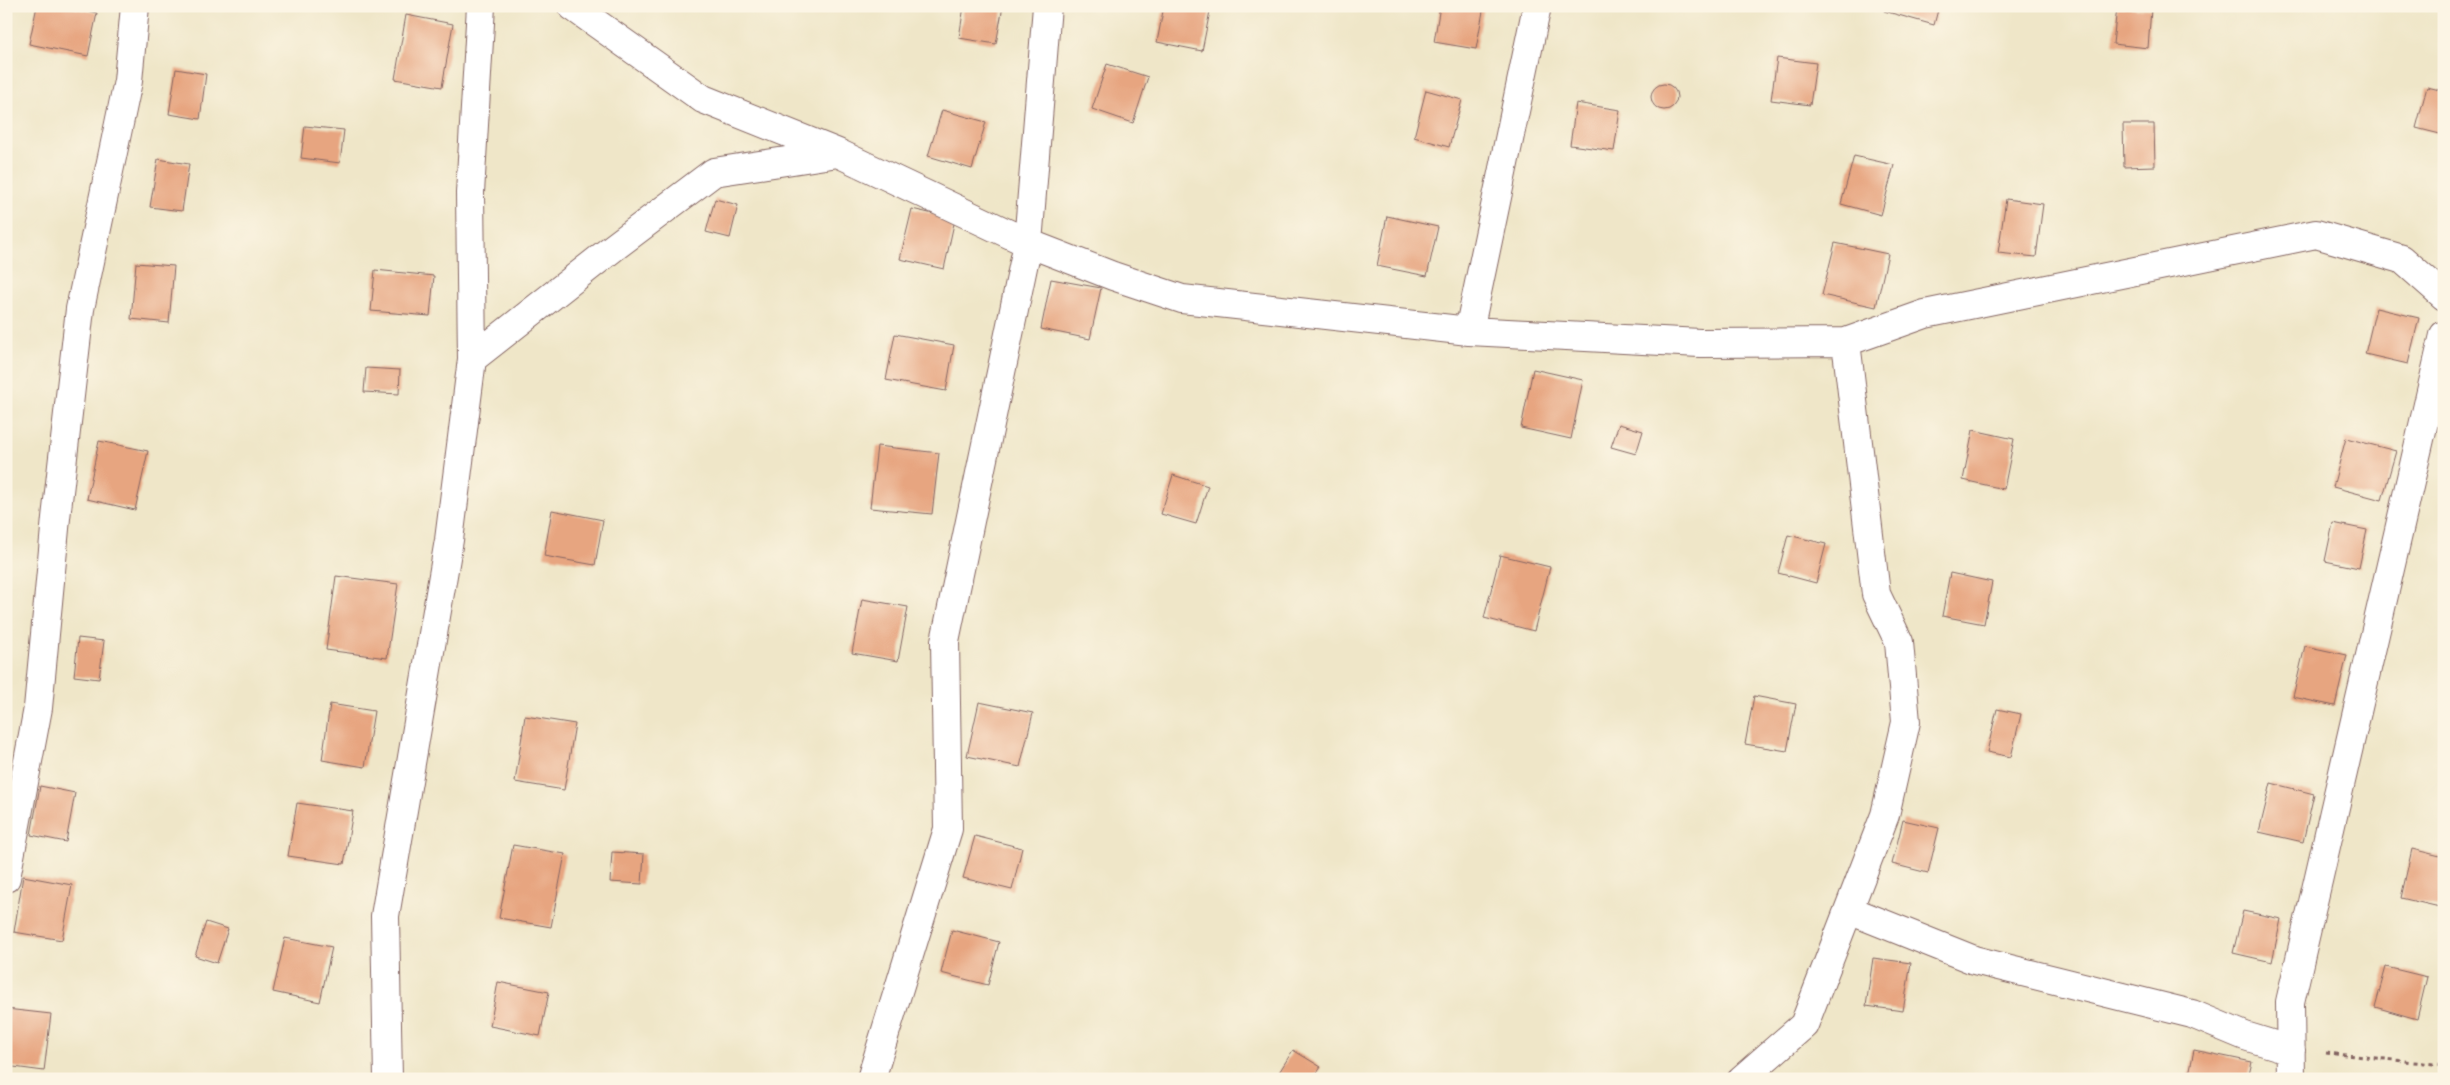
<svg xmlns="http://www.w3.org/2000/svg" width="2450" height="1085" font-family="'IM FELL English',serif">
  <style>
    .building { fill: #e7a580 }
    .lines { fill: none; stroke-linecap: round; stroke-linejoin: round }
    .minor-casing { stroke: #846562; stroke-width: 30 }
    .path { stroke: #846562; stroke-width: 3; stroke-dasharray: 4 4; stroke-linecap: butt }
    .minor { stroke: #fff; stroke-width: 28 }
  </style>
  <rect width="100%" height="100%" fill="#fcf5e5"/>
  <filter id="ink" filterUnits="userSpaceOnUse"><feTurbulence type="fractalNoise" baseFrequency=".02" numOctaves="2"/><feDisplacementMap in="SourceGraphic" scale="10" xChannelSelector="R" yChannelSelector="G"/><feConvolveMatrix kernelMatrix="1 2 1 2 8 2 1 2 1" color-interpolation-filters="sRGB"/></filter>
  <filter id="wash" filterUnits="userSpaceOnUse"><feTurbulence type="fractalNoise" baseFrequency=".0096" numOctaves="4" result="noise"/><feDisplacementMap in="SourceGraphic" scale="20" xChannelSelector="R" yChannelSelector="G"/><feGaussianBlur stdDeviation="1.12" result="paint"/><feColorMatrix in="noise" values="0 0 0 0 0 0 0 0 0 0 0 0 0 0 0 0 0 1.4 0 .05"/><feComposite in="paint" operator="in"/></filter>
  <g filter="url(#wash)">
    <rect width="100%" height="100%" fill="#efe6c8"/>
    <g id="blocks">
      <path class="building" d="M37 6H65L97 13 88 56 29 44Z
        M964 6H1003L996 44 959 38Z
        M1164 6H1211L1202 51 1157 42Z
        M1440 6H1484L1476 49 1434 42Z
        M1885 6H1939L1934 25 1884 11Z
        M2117 7 2151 9 2148 48 2113 44Z
        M406 15 453 24 442 87 395 79Z
        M1777 58 1816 63 1810 105 1771 100Z
        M1107 64 1148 77 1133 123 1092 109Z
        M176 69 206 74 200 119 169 114Z
        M1651 97a13 13 0 1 1 26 0a13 13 0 1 1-26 0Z
        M2427 87 2444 91V135L2416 128Z
        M1426 90 1462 100 1449 147 1414 137Z
        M1576 103 1620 110 1614 151 1570 145Z
        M942 110 986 122 972 169 928 156Z
        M2123 124H2154L2155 166 2124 167Z
        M305 126 344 130 340 163 301 158Z
        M1854 156 1894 165 1881 215 1841 204Z
        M158 159 189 164 182 211 150 207Z
        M715 199 738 205 730 238 706 232Z
        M2006 199 2043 204 2036 257 1998 253Z
        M912 209 955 219 944 269 900 259Z
        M1387 216 1438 227 1427 276 1377 266Z
        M1835 243 1888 254 1876 307 1822 295Z
        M136 263 174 266 169 323 131 319Z
        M375 270 434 276 430 316 371 311Z
        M1051 279 1101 288 1090 339 1041 329Z
        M2376 308 2419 318 2408 364 2365 354Z
        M895 334 954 345 946 391 886 380Z
        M366 368 400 370 399 394 364 392Z
        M1533 369 1583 380 1571 439 1521 428Z
        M1619 424 1643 431 1636 454 1611 447Z
        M1973 430 2014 439 2004 489 1963 480Z
        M2346 438 2396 451 2382 500 2333 487Z
        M99 441 148 451 135 510 87 499Z
        M877 446 939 453 932 514 870 508Z
        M1173 475 1208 486 1196 524 1161 514Z
        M552 510 603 520 595 565 544 556Z
        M2333 523 2367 530 2359 568 2325 561Z
        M1788 535 1826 544 1816 583 1778 573Z
        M1500 555 1550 567 1534 631 1484 618Z
        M1950 573 1992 582 1984 624 1942 616Z
        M336 576 398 584 387 658 326 650Z
        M862 599 908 607 898 661 852 653Z
        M78 638 104 641 99 679 74 676Z
        M2305 646 2347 655 2335 706 2293 697Z
        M1754 696 1796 704 1787 751 1745 744Z
        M979 702 1033 713 1020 767 967 756Z
        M330 704 374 711 365 767 322 760Z
        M1997 709 2021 714 2011 757 1987 752Z
        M525 716 575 724 564 790 515 782Z
        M2271 783 2314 794 2303 842 2259 832Z
        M40 786 75 793 66 842 31 835Z
        M297 803 353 811 344 864 288 856Z
        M1903 820 1939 828 1928 873 1892 864Z
        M975 836 1022 848 1012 890 963 878Z
        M513 845 565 854 551 927 499 918Z
        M2412 849 2444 857V908L2401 898Z
        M612 852 644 854 642 884 610 882Z
        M23 876 72 885 62 940 14 932Z
        M2243 911 2281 919 2272 962 2233 953Z
        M206 922 228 929 217 963 195 956Z
        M952 930 999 942 988 985 941 973Z
        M285 938 332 947 320 1002 273 992Z
        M1873 958 1911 963 1903 1011 1866 1006Z
        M2386 967 2427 977 2417 1019 2375 1007Z
        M498 982 549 992 540 1036 490 1026Z
        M6 1009 51 1014 44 1071 6 1066Z
        M1293 1050 1321 1067 1313 1079H1275Z
        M2194 1050 2252 1062 2248 1079H2188Z"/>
    </g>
  </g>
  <g filter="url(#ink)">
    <use href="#blocks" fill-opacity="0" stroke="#846562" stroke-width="1"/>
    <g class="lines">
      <defs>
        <path id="minor" d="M572 6 703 99 838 153 1028 243 1113 276 1182 299 1469 331 1700 343 1846 342 1925 314 2316 234 2402 259 2444 296
          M1469 331 1537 6
          M472 359 613 248 714 172 838 153
          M6 878 38 708 56 518 80 309 128 81 135 6
          M1849 910 1974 960 2192 1014 2245 1036 2291 1050
          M388 1079 385 916 449 540 472 359 470 193 481 6
          M871 1079 948 829 945 641 1028 243 1047 6
          M1742 1079 1804 1025 1885 815 1906 722 1899 642 1876 594 1846 342
          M2291 1079 2290 1002 2444 335"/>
      </defs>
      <use href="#minor" class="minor-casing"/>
      <path class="path" d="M2326 1053 2444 1065"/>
      <use href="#minor" class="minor"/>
    </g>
  </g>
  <rect width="2450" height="1085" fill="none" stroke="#fcf5e5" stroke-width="25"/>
</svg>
